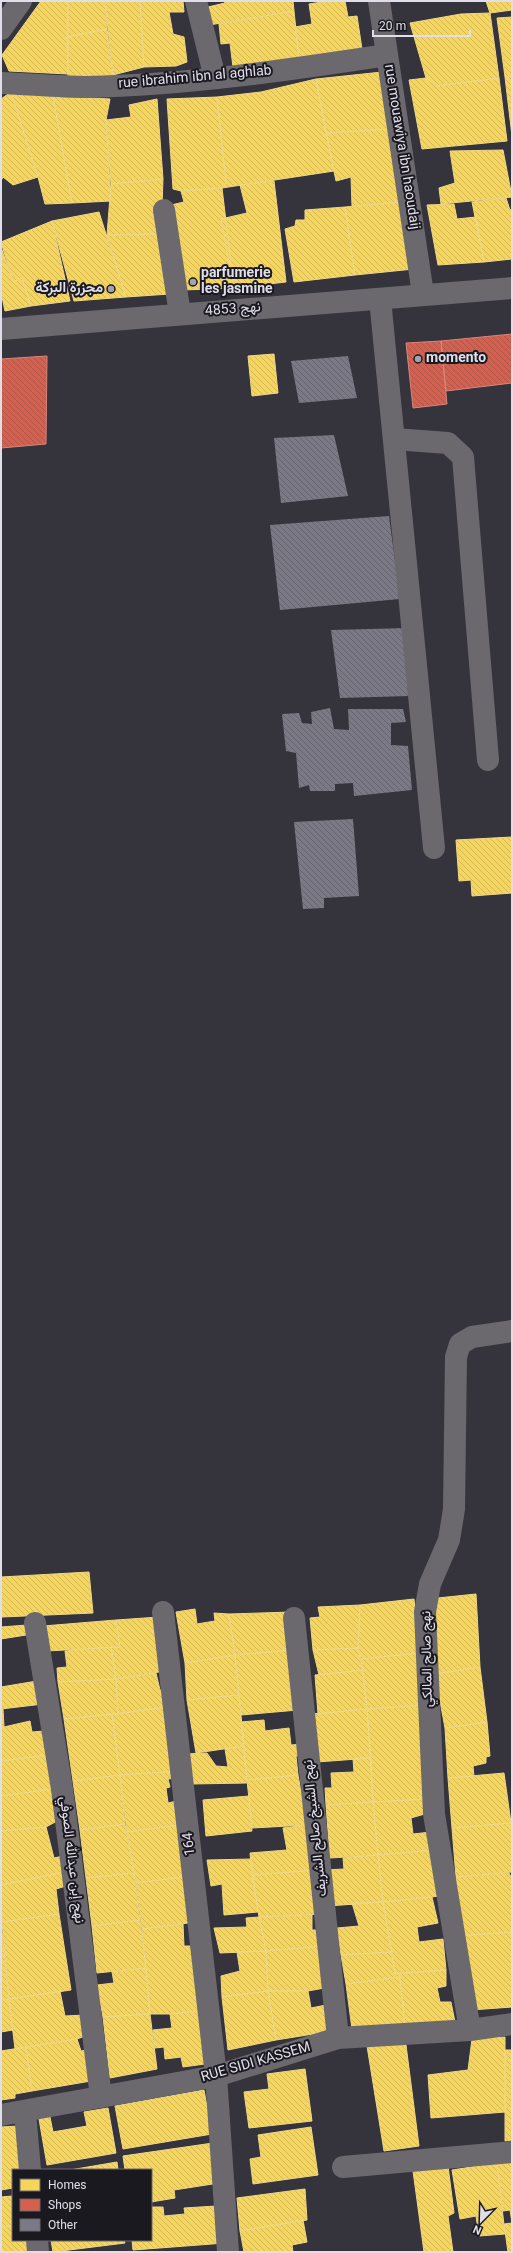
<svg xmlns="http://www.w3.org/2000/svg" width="513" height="2253" font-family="Georgia,Vazirmatn,serif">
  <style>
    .homes { fill: url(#homes-back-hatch); stroke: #efd886 }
    .shops { fill: url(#shops-back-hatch); stroke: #d9867c }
    .building { fill: url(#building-back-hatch) }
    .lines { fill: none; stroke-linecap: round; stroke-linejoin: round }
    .minor { stroke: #6b696e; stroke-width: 22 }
    .poi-dot { fill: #a4a2ac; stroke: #1a1920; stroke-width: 1.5 }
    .labels { text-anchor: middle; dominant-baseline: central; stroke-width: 4; stroke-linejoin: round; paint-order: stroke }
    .street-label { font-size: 14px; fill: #e0dee9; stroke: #1a1920 }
    .poi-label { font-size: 14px; font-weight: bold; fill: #e0dee9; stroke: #1a1920; text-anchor: start }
  </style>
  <defs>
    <pattern id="homes-back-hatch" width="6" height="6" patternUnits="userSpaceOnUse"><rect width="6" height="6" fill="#f6d55c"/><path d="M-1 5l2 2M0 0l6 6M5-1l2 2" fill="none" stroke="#d2b858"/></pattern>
    <pattern id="shops-back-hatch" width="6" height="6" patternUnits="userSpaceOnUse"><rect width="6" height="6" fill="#d6604d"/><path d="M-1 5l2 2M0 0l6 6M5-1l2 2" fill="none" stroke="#aa574b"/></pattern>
    <pattern id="building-back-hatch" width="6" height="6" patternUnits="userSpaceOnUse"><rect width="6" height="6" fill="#7c7986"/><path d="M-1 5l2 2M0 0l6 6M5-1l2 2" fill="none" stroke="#65636c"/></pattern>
  </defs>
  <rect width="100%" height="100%" fill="#35333c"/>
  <path class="homes" d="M41 1H68V74L9 71 2 55Z
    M68 1H105L107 29 67 37Z
    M105 1H140L144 67 113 75Z
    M140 1H183L184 12H169L173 34 184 37 187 62 176 66 144 67Z
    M224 1H293L294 11 209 25 208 7 225 3Z
    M328 1H345L348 17 357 16 362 49 299 58 295 27 312 24 309 4Z
    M486 1H512V10L490 13Z
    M294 11 299 58 233 67 230 43 221 44 219 24Z
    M490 13 499 78 436 86 426 78 410 23 461 14Z
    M512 17V76L505 77 497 18Z
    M107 29 113 78 68 79 67 37Z
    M382 72 390 129 326 133 316 79Z
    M512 76V136L505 77Z
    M426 78 436 86 499 78 507 141 422 149 409 80Z
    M316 79 334 171 222 188 226 183 217 97 261 92Z
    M11 92 53 96 72 203 45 204 38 177Z
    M11 92 38 177 13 185 3 177 1 181V99Z
    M53 96 110 99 106 120 111 201 72 203Z
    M217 97 226 183 222 188 181 191 173 189 167 99Z
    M157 99 163 179 111 184 106 120 131 117 129 105Z
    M390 129 403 202 352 206 351 177 336 181 326 133Z
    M503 150 512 197 441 204 439 188 455 183 450 151Z
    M163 179 161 234 107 235 111 184Z
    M274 181 286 282 234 288 221 219 247 213 240 185Z
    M222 188 234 288 184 290 171 205 184 202 181 191Z
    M506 198 510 210 512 209V259L484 262 472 202Z
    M403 202 414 269 355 275 345 207Z
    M454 204 457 219 476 217 484 262 438 265 427 205Z
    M345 207 355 275 294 282 285 229 295 226 296 220H305V210Z
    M99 212 126 297 74 301 52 221Z
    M52 221 70 301 31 306 22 278 13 282 1 242Z
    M161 234 170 294 126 297 107 235Z
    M1 247 13 282 22 278 31 306 5 311 1 292Z
    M274 354 278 393 252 396 248 356Z
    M512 837V893L472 896 471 880 459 881 456 840Z
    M89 1572 93 1613 2 1617 1 1577Z
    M476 1594 480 1667 435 1674 428 1599Z
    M414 1599 419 1653 361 1659 358 1648 360 1605Z
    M360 1605 358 1648 313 1650 310 1618 320 1617 318 1607Z
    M195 1609 197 1624 215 1621 214 1613 229 1614 235 1655 185 1663 176 1612Z
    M291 1612 293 1650 235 1655 229 1614Z
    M159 1617 165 1671 116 1679 111 1647H120L116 1620Z
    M116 1620 120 1647 47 1651 43 1626Z
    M27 1625 26 1635 1 1639V1627Z
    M111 1647 116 1679 58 1682 57 1668 67 1667 65 1651Z
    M358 1648 363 1670 319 1675 313 1650Z
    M293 1650 298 1710 241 1715 235 1655Z
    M419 1653 425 1705 367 1709 361 1659Z
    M235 1655 239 1695 187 1700 185 1663Z
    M480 1667 487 1722 445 1728 435 1674Z
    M363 1670 367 1709 318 1714 315 1675Z
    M156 1673 160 1690H166L168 1707 118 1714 116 1679Z
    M116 1679 118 1714 64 1719 58 1682Z
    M37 1681 43 1704 1 1709V1687Z
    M239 1695 244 1746 196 1753 187 1700Z
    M425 1705 428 1799 373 1802 367 1709Z
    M168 1707 178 1771 120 1775 112 1714Z
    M1 1709H3L4 1727 30 1721 32 1732 44 1731 49 1755 1 1761Z
    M367 1709 371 1758 317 1762 311 1714Z
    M112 1714 120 1775 73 1781 64 1719Z
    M264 1720 265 1731 289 1728 291 1745 303 1744 305 1755 296 1756 298 1775 247 1780 241 1722Z
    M487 1722 490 1756 486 1757V1763L473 1766 474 1776 448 1778 445 1728Z
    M244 1746 247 1783 192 1784 185 1754 207 1753 216 1766 228 1767 225 1749Z
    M49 1755 52 1789 1 1796V1761Z
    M371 1758 373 1802 326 1805 325 1788H332L331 1773 354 1772 353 1759Z
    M178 1771V1778L168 1779 170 1787 166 1788 168 1803 181 1800 186 1824 127 1832 120 1775Z
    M504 1773 511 1823 452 1828 448 1778Z
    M120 1775 125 1824 80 1830 73 1781Z
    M298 1775 307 1825 252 1828 247 1780Z
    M52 1789 57 1821 46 1827 1 1831V1796Z
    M249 1796 252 1831 206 1836 203 1800Z
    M428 1799V1813L411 1818 413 1834 431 1832 433 1850 378 1855 373 1802Z
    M373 1802 378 1855 330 1858 326 1805Z
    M511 1823 512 1872 456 1877 452 1828Z
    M125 1824 134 1873 86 1878 80 1830Z
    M186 1824 191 1876 136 1883 127 1832Z
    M307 1825 316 1870 252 1875 250 1853 287 1850 283 1828Z
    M46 1827 54 1858 63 1856 65 1872 1 1885V1831Z
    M433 1850 440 1896 383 1902 378 1855Z
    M378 1855 383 1902 328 1906 325 1870 344 1869 343 1858Z
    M251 1859 258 1912 224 1915 222 1884 211 1886 207 1860Z
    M316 1870 321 1914 259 1917 252 1875Z
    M65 1872 66 1886 56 1889 59 1914 2 1922 1 1885Z
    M134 1873 140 1920 92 1926 86 1878Z
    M509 1873 512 1879V1932L459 1936 456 1877Z
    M191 1876 196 1922 142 1929 136 1883Z
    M432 1897 438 1923 417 1927 419 1942 443 1939 446 1970 395 1974 383 1902Z
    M383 1902 392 1952 341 1955 337 1928 359 1926 352 1903Z
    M59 1914 71 1990 9 1999 2 1922Z
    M312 1915V1930H323L324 1946 266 1951 259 1917Z
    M259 1917 266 1951 220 1953 214 1928 247 1927 246 1918Z
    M140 1920 146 1968 97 1973 92 1926Z
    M1 1922 9 1999 1 2000Z
    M183 1924 184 1946H197L206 2010 170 2014H150L142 1929Z
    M512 1932V2007L471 2010 459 1936Z
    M324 1946 330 1987 308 1991H268L266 1951Z
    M266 1951 268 1991 222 1997 221 1976 240 1971 237 1952Z
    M392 1952 395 1974 399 1973 400 1977 346 1984 341 1955Z
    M146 1968 150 2014 103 2017 97 1985 114 1983 112 1972Z
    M446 1970V1986L437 1988 440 2002H451L455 2022 405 2025 399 1973Z
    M400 1977 405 2025 352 2029 346 1984Z
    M60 1991 65 2016 84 2015 88 2035 77 2039 15 2049 9 1999Z
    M268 1991H308L311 2008 326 2005 332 2031 276 2040Z
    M268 1991 276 2040 228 2050 222 1997Z
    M9 1999 13 2030 1 2032V2000Z
    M206 2010 212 2063 183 2067 181 2057 165 2059 164 2047 155 2048 153 2030 172 2028 170 2014Z
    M150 2014 157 2069 110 2078 103 2017Z
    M505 2037V2112L431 2118 428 2075 468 2070 472 2039Z
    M77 2039 81 2051 91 2049 97 2080 32 2091 26 2047Z
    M406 2045 419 2146 384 2151 367 2046Z
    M26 2047 32 2091 15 2094V2098L1 2100V2051Z
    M505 2050H512V2140L505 2141Z
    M305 2069 312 2121 249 2128 244 2092 269 2089 267 2074Z
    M204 2090 212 2134 123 2149 115 2106Z
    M108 2108 116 2153 47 2165 39 2119 50 2117 53 2132 87 2126 84 2112Z
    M18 2126 23 2170H13V2188L1 2190V2127Z
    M311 2127 318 2175 253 2184 250 2159 261 2157 258 2135Z
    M213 2143 219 2183 174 2190 175 2198 151 2202V2170H125L123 2156Z
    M512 2161V2252H508L504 2224 512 2223 510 2210 503 2211 497 2163Z
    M117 2162 118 2170H70Z
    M497 2163 505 2234 479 2236 476 2216 460 2219 452 2170Z
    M448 2166 454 2213 448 2216 453 2252H424L413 2171Z
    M305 2189 307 2220 240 2231 237 2198Z
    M12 2196 13 2226 1 2227V2197Z
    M216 2206 225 2243 133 2250 132 2240H151V2207H163L164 2216 185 2214 184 2208Z
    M303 2220 307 2242 292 2245 293 2252H244L240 2231Z
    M13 2226V2240H28L29 2252H1V2227Z
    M51 2240H124L125 2243 53 2252Z"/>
  <path class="shops" d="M512 334V383L446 391 441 341Z
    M441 341 447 404 413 408 406 343Z
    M47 356 46 444 1 448V359Z"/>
  <path class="building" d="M348 356 357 398 299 403 291 361Z
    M334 435 348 496 281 503 274 438Z
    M389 516 400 599 280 610 270 525Z
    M407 628 410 696 340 698 331 630Z
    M330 708 334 729 349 730 348 709H403L406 722 391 723V745L408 746 412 790 354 796 353 783 335 784V791H310L309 785 299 788 296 753 286 751 282 714 299 713 302 723 312 724 311 712Z
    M353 819 359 896 324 898V908L303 909 294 822Z"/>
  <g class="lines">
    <path class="minor" d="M196 1 215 78
      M379 1 423 294
      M1 29 21 1
      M1 83C29 84 58 87 86 87 187 85 288 70 387 55
      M164 210 180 314
      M380 299 434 848
      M1 329 512 288
      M394 439 448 443 463 457 488 760
      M163 1612 216 2076 228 2252
      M294 1618 338 2038
      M35 1623 62 1789 101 2097
      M470 2030 434 1814 425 1612 430 1584 449 1540 454 1509 456 1357 460 1344 472 1337 512 1331
      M25 2112 30 2170
      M1 2115 216 2076 338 2038 470 2030 512 2024
      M343 2167 512 2152
      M37 2240 38 2252"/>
  </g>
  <g class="poi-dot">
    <circle cx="193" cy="282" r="4"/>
    <circle cx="111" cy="289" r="4"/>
    <circle cx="418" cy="359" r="4"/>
  </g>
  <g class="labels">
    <g class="street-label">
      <text transform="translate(195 78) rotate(-5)">rue ibrahim ibn al aghlab</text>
      <text transform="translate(401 147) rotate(81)">rue mouawiya ibn haoudaij</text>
      <text transform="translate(233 310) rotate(-4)">نهج 4853</text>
      <text transform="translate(428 1659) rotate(-91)">نهج صالح المالكي</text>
      <text transform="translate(316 1828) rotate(-96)">نهج الشيخ صالح الشريف</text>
      <text transform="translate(190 1844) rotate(-97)">164</text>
      <text transform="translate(71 1860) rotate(83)">نهج إبن عبدالله الصوفي</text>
      <text transform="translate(256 2063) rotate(-16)">RUE SIDI KASSEM</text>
    </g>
    <g class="poi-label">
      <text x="201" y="274">parfumerie<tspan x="201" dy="16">les jasmine</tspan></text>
      <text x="103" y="289" text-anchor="end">مجزرة البركة</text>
      <text x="426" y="359">momento</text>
    </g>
  </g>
  <rect width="513" height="2253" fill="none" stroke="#e0dee9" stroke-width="4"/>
  <rect x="12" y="2169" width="140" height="72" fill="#1a1920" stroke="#696870"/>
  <rect x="20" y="2179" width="20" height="12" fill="#f6d55c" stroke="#696870"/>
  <text x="48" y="2189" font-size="12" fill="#e0dee9">Homes</text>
  <rect x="20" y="2199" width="20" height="12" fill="#d6604d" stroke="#696870"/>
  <text x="48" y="2209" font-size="12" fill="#e0dee9">Shops</text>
  <rect x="20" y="2219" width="20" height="12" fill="#7c7986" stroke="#696870"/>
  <text x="48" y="2229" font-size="12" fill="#e0dee9">Other</text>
  <g transform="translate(481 2221) rotate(203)" stroke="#1a1920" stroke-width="3" paint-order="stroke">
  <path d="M0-3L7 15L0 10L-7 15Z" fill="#e0dee9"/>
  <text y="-6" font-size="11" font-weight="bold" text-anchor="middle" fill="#e0dee9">N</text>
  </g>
  <path d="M373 30v6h97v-6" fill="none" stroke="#e0dee9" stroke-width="2"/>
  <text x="379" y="30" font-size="12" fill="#e0dee9" stroke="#1a1920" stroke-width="3" paint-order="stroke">20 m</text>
</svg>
